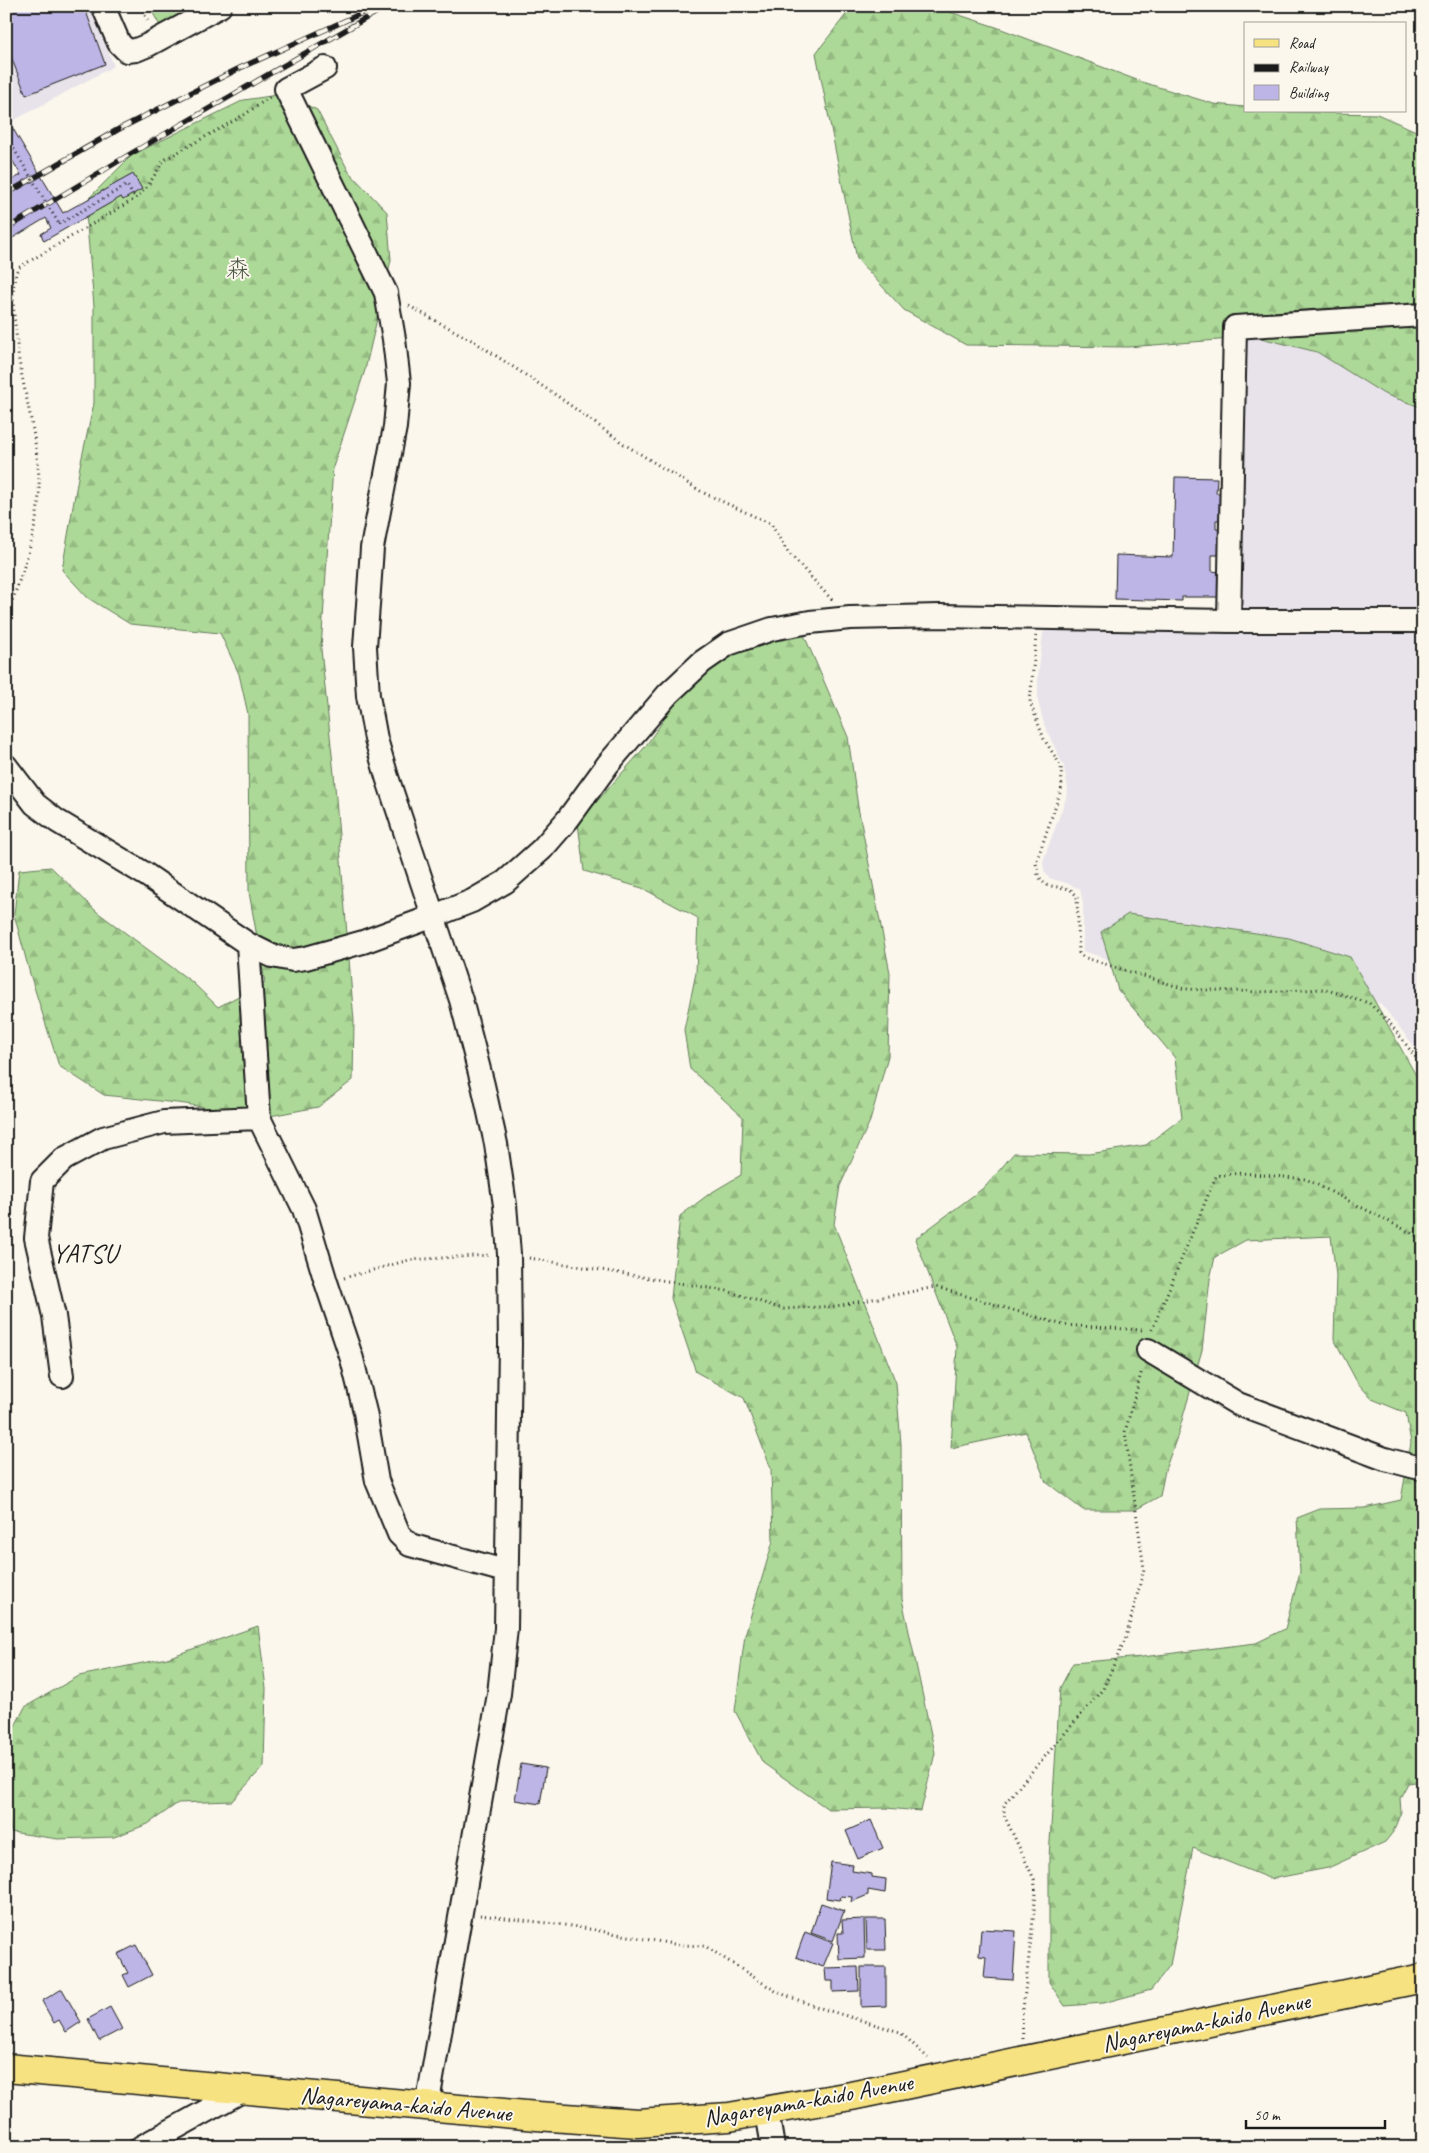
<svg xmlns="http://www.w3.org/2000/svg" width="1429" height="2153" font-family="Caveat,'Klee One',sans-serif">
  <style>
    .built { fill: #e8e3ea }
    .forest { fill: url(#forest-firs); stroke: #647a5a }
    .park { fill: url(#park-tufts); stroke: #647a5a }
    .building { fill: #bdb5e6; stroke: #1c1c1c }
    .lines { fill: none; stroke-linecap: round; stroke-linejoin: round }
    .minor-casing { stroke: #1c1c1c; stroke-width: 26 }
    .major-casing { stroke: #1c1c1c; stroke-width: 31 }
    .path { stroke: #1c1c1c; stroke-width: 3; stroke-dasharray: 1 4; stroke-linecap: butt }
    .minor { stroke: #fbf7ec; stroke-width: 22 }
    .major { stroke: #f7e281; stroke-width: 28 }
    .rail-casing { stroke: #1c1c1c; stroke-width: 5.5 }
    .rail { stroke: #fbf7ec; stroke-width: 4; stroke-dasharray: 11; stroke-linecap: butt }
    .path-bridge { stroke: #1c1c1c; stroke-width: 3; stroke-dasharray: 1 4; stroke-linecap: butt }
    .labels { text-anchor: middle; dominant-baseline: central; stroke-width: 4; stroke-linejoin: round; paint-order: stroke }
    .park-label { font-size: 24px; fill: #485541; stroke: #fbf7ec }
    .street-label { font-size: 24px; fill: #1c1c1c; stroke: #fbf7ec }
    .quarter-label { font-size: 26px; letter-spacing: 1px; fill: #1c1c1c; stroke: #fbf7ec }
  </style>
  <defs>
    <pattern id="forest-firs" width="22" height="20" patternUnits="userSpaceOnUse" patternTransform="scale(1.25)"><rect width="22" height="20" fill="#add998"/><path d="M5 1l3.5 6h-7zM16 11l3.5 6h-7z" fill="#94ba82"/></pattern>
    <pattern id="park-tufts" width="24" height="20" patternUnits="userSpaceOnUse" patternTransform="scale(1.25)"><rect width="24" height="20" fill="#add998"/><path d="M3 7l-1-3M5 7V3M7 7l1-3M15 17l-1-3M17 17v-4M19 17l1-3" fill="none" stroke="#94ba82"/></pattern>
  </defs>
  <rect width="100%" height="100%" fill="#fbf7ec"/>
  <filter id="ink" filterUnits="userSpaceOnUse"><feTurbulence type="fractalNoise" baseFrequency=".02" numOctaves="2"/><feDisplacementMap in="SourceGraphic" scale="10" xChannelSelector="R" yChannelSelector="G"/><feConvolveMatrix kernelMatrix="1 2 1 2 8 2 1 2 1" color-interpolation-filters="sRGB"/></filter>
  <g filter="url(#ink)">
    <path class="built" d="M6 6H90L114 66 11 122 6 114Z
      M1423 322V612L1245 610 1238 603 1242 342 1247 335Z
      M1049 628 1423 631V1058L1381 1004 1324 982 1190 986 1083 951V904L1080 889 1066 883 1049 878 1044 871 1043 861 1065 801 1068 789 1064 767 1045 727 1038 702V676L1043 633Z"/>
    <path class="forest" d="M856 6H932L996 27 1142 82 1214 104 1245 107V111L1377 114 1423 134V408L1384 394 1317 352 1257 337 1128 347 966 345 904 310 857 259 816 53 852 7Z
      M284 94 317 110 349 172 387 212 391 260 365 370 333 467 321 649 334 774 354 1021 353 1080 318 1107 259 1118 186 1104 104 1095 59 1066 30 974 14 914 19 870 51 867 97 912 192 982 218 1007 265 982 249 892 248 714 239 674 220 633 130 624 88 598 62 570 80 466 94 403V306L85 202 132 155 244 100Z
      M804 635 848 737 858 807 890 973 888 1056 870 1121 840 1186 834 1224 896 1383 901 1444 902 1599 935 1753 921 1811 886 1808 828 1809 763 1763 735 1711 745 1635 773 1541 771 1469 744 1398 696 1372 671 1298 680 1216 709 1194 741 1175 743 1117 690 1069 684 1030 696 973 698 918 642 888 584 871 578 823 645 747 710 652 734 636Z
      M1128 914 1289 938 1350 957 1423 1088V1781L1408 1783 1400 1798 1401 1812 1393 1832 1385 1842 1328 1868 1271 1879 1193 1848 1170 1965 1151 1990 1103 2003 1065 2006 1049 1982V1857L1060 1688 1073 1663 1142 1657 1256 1643 1285 1629 1300 1572 1297 1518 1320 1509 1365 1508 1401 1500 1411 1443 1406 1413 1372 1399 1357 1382 1334 1339 1336 1275 1331 1236 1246 1240 1215 1257 1210 1279 1202 1350 1178 1434 1165 1470 1160 1496 1135 1510H1083L1046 1482 1026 1432 951 1448 957 1347 915 1239 986 1186 1014 1153 1089 1154 1146 1145 1182 1118 1175 1058 1118 990 1101 932Z
      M258 1626 266 1688 264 1766 232 1801 178 1803 148 1824 114 1837 58 1839 11 1832 6 1800V1743L25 1707 79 1676 167 1658Z"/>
    <path class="park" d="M149 6H208L163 31Z"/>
    <path class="building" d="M6 6H84L105 64 26 95 6 44Z
      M6 117 63 213 133 174 142 189 123 200 121 197 44 241 41 234 51 228 46 218 6 242V183L21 175 6 150Z
      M1175 477 1217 478 1216 493H1222L1221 520H1216V529L1221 530 1220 555H1212V571L1220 572 1219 597H1182V601L1115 599 1116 555 1173 557Z
      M521 1764 546 1768 540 1804 515 1800Z
      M871 1820 883 1848 858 1859 846 1831Z
      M831 1862 853 1865 852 1871 872 1874V1877L886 1879 885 1893 868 1890V1895L851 1902 852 1897 841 1896 840 1900 826 1898Z
      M821 1903 844 1911 833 1941 811 1933Z
      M864 1919 865 1958 839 1959 838 1933H843L842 1920Z
      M866 1919H885L886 1950H867Z
      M981 1929 1016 1931 1013 1980 984 1978 986 1957 979 1956Z
      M805 1932 833 1943 823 1967 796 1957Z
      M136 1945 152 1975 129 1987 123 1975 128 1973 118 1954Z
      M858 1967 859 1991 833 1992V1981H826L825 1968Z
      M861 1967H886V2006L861 2007Z
      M62 1989 81 2022 66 2032 59 2020 54 2023 42 2001Z
      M110 2007 122 2029 99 2041 88 2019Z"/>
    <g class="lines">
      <defs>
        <path id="minor" d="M103 6 119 43 127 51 136 50 148 45 220 6
          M325 68 286 89 386 293 394 339 399 383 395 427 372 548 365 647 368 696 376 739 387 777 461 1000 483 1085 496 1144 505 1205 509 1254 510 1344 506 1628 499 1694 427 2107
          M1229 621 1235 327 1423 315
          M6 766 35 804 57 821 145 874 248 944 272 956 293 960 306 958 363 942 434 916 472 901 505 882 542 849 568 819 608 764 668 694 702 662 728 644 772 629 810 622 850 618 940 616 1229 621H1423
          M248 944 259 1118 304 1209 326 1282 352 1359 365 1412 377 1481 399 1534 410 1545 505 1571
          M1148 1350 1238 1404 1385 1459 1423 1469
          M62 1376 54 1316 36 1238 42 1181 64 1159 103 1138 164 1122 259 1118
          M767 2112 773 2147
          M141 2147 244 2090"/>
        <path id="major" d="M6 2068 537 2116 638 2123 729 2117 851 2096 1423 1978"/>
      </defs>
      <use href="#minor" class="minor-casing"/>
      <use href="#major" class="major-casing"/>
      <path class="path" d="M141 6 148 22
        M59 224 127 185 132 194 137 197
        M409 306 475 342 556 395 624 444 702 492 771 524 787 551 832 600
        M6 619C21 574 41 528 39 479 37 440 27 403 20 366 17 352 17 338 15 324 13 305 11 285 18 268L138 197 149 184 164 160 244 115 270 97
        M1036 636 1030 702 1044 739 1061 766 1062 787 1036 863 1038 875 1045 885 1070 889 1077 896 1079 953 1083 957 1185 989 1259 992 1324 989 1369 1003 1389 1022 1423 1067
        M529 1258 727 1291 783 1309 836 1306 936 1287 1063 1325 1142 1330
        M344 1278 409 1260 490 1255
        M1152 1330 1216 1176 1242 1173 1306 1179 1423 1239
        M480 1915 572 1926 679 1945 705 1946 777 1992 817 2007 900 2032 928 2058
        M1023 2039 1022 2018 1036 1893 1034 1879 1004 1815V1804L1103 1689 1126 1637 1144 1569 1125 1432 1142 1370"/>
      <use href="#minor" class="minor"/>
      <use href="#major" class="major"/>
      <defs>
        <path id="rail" d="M6 194 119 129 240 68 362 13
          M6 229 132 153 387 6"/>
      </defs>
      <use href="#rail" class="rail-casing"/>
      <use href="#rail" class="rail"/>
      <path class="path-bridge" d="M6 136 59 224"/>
    </g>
  </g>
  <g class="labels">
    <g class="park-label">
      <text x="238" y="269">森</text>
    </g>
    <g class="street-label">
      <text transform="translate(1206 2022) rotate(-12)">Nagareyama-kaido Avenue</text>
      <text transform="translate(808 2100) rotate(-10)">Nagareyama-kaido Avenue</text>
      <text transform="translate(406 2104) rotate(5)">Nagareyama-kaido Avenue</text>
    </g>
    <g class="quarter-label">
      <text x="85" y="1253">YATSU</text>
    </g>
  </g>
  <rect width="1429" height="2153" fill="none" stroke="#fbf7ec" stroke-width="25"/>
  <rect x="12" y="12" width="1404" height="2128" fill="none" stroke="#1c1c1c" stroke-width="2" filter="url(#ink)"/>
  <rect x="1244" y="22" width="162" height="90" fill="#fbf7ec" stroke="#a29f99"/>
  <rect x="1254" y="39" width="25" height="8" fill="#f7e281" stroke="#a29f99"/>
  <text x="1289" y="48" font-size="15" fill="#1c1c1c">Road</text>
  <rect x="1254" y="64" width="25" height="8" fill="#1c1c1c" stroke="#a29f99"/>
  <text x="1289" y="72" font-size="15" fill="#1c1c1c">Railway</text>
  <rect x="1254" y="85" width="25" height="15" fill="#bdb5e6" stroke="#a29f99"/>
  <text x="1289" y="98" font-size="15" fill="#1c1c1c">Building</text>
  <path d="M1246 2120v8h139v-8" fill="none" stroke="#1c1c1c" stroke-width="2.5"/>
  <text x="1254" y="2120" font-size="15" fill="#1c1c1c" stroke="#fbf7ec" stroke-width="4" paint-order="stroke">50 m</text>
</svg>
